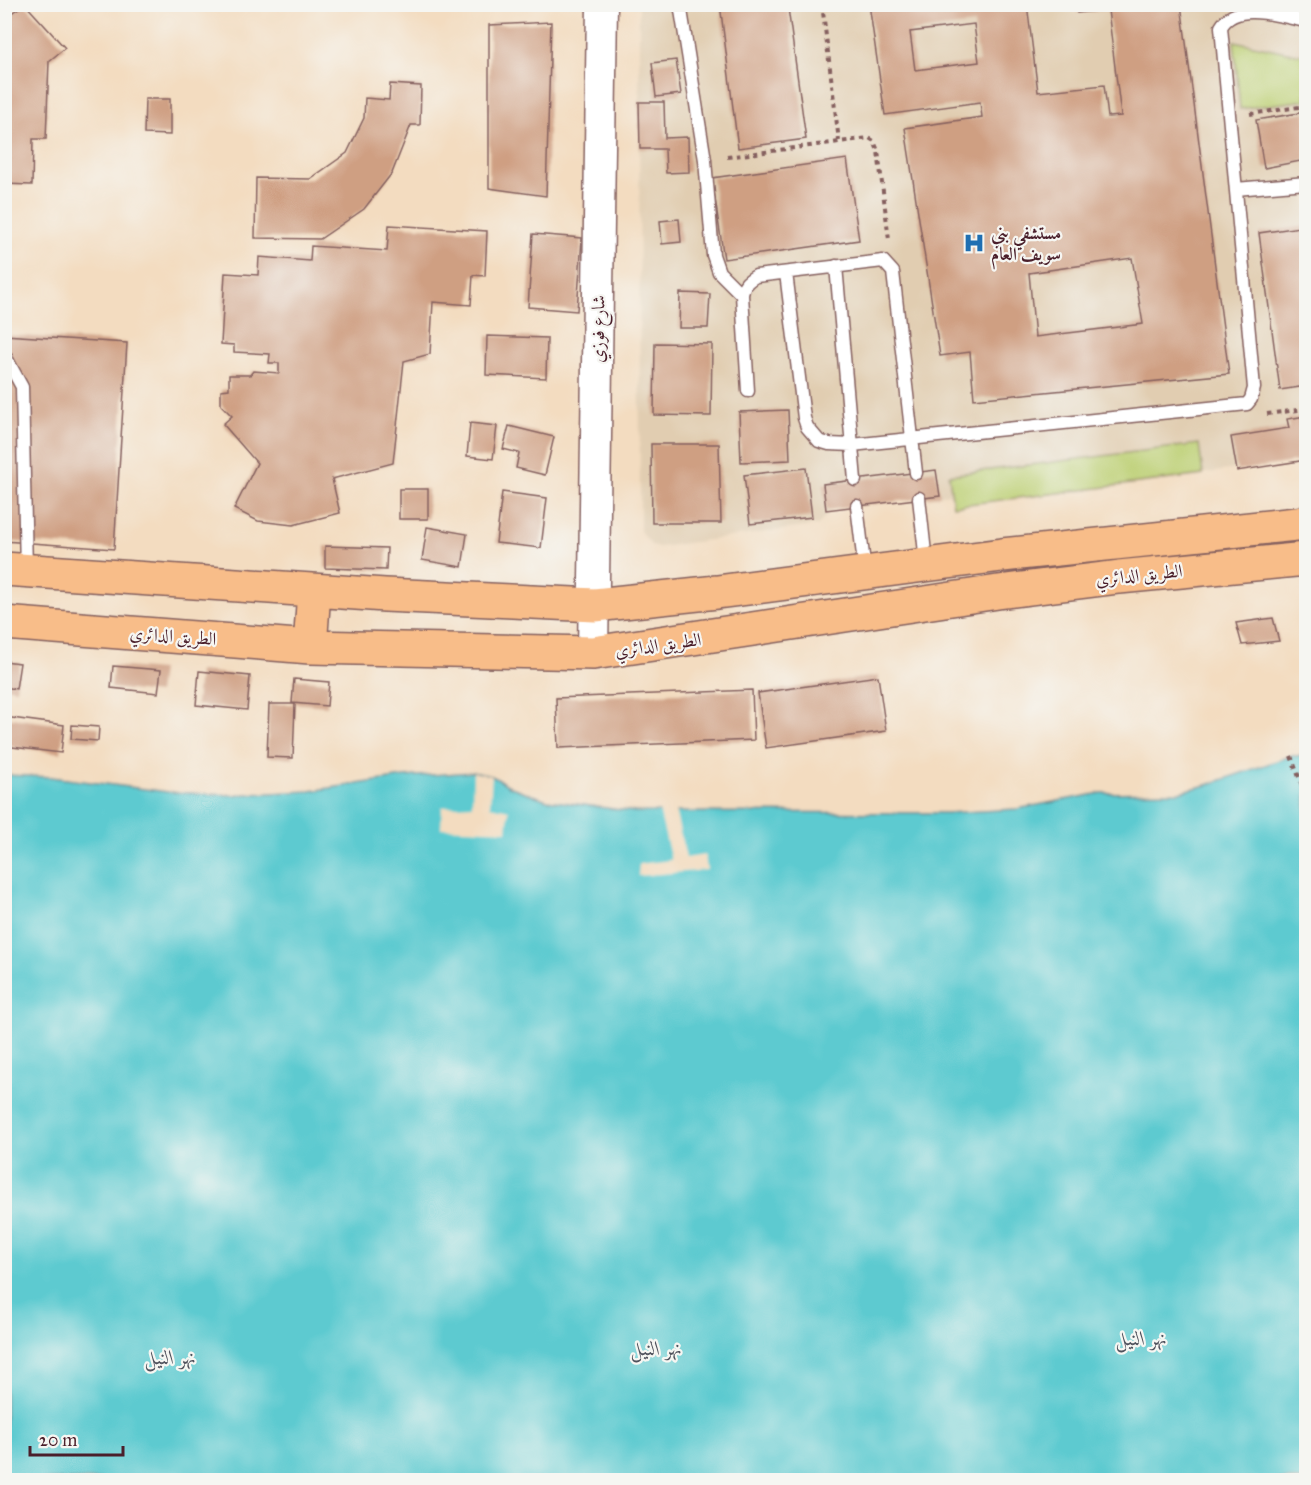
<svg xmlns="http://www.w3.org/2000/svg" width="1311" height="1485" font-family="'IM FELL Great Primer',Amiri,serif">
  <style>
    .built { fill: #e1cdb1 }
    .green { fill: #bccf72; stroke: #83774e; stroke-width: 1.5 }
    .water { fill: #5dcad0; stroke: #54747e; stroke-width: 1.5 }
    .pier { fill: #f3dcc0 }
    .building { fill: #cf9f82; fill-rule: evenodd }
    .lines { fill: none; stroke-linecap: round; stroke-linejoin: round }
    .service-casing { stroke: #85615f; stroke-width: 15 }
    .tertiary-casing { stroke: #85615f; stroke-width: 33 }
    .trunk-casing { stroke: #85615f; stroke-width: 36 }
    .path { stroke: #85615f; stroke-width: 4; stroke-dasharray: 4.5 4.5; stroke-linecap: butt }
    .service { stroke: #fff; stroke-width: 12 }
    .tertiary { stroke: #fff; stroke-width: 30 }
    .trunk { stroke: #f8bd89; stroke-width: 33 }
    .labels { text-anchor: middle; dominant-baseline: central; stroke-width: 4.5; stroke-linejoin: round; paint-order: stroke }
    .poi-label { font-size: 18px; font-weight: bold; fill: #4a1f2b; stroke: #f6f6f2; text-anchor: start }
    .street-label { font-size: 18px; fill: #4a1f2b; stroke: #f6f6f2 }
    .water-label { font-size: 20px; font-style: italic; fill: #50525d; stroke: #f6f6f2 }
  </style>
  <rect width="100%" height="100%" fill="#f6f6f2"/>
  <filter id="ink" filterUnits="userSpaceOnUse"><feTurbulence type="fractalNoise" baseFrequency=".0167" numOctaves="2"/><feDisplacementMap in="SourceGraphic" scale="12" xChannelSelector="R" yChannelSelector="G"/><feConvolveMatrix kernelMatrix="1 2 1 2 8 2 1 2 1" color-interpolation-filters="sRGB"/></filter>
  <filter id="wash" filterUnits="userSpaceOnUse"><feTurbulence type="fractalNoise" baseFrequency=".008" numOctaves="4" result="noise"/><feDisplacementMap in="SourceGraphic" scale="24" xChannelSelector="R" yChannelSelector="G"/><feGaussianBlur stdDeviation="1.35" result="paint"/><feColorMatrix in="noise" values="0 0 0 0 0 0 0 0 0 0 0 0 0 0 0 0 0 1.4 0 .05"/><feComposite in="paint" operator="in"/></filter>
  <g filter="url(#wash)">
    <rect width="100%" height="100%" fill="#f3dcc0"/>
    <path class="built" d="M639 5H1306V460L953 506 950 494 831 510 818 525 659 547 651 545 640 531Z"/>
    <path class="green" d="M1234 41 1306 56V100L1240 109Z
      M1199 444 1203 475 953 506 949 475Z"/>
    <path class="water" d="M1291 756H1306V1480H5V775L51 777 168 792 231 795 310 791 404 777 473 772 492 776 511 787 547 800 635 812 947 813 1017 809 1101 793 1179 792 1207 785Z"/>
    <path class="pier" d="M473 772 492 776 490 806 509 810 507 831 441 828 442 807 472 805Z
      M659 810H675L686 858 705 855 707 870 638 876 639 864 671 860Z"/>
    <g id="blocks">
      <path class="building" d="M25 4 65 48 49 61 46 139H33L32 185 4 184V18Z
        M720 4H804L788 8 806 139 738 148Z
        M869 4H1027L1038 92 1104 85 1108 117 1121 116 1108 10 1077 13 1076 4H1181L1229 374 974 399 970 352 940 356 905 128 982 117 980 102 885 115ZM974 24 979 62 915 70 910 32ZM1132 258 1143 324 1035 337 1029 273Z
        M551 22 546 196 489 188V25Z
        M676 60 681 94 656 97 652 63Z
        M390 84 421 86 420 125H411L392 173 364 209 320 239 255 238 256 178 310 179 347 153 364 118 365 98 389 100Z
        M145 99H170V135L144 134Z
        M639 102H664L665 138 688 137 689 172 666 173 665 149H640Z
        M1306 112V160L1264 168 1256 120Z
        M847 159 859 240 724 259 712 178Z
        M679 219 681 242 662 244 660 221Z
        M389 225 487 231 485 276 473 275 471 305 433 302 430 354 404 361 393 463 332 479 340 513 293 525 258 521 234 509 257 463 223 424 232 416 221 405V390L229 389V375H250L253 371 279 373V363H269L270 354 234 352V345L221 344 225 273 258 275 259 257 310 261 311 246 387 251Z
        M1306 226V386L1280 390 1259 233Z
        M533 234 582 238 577 311 528 307Z
        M680 293 710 294 708 328H679Z
        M4 335 127 343 114 549 4 541Z
        M487 336 547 338 546 378 486 375Z
        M655 343 712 344 711 416 654 415Z
        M788 410 790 460 741 462 739 412Z
        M1306 416V460L1237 471 1231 437 1289 428 1287 419Z
        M470 423 497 426 493 459 467 456Z
        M509 426 554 437 545 475 516 468 519 453 503 449Z
        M651 444H719L721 523H652Z
        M806 468 812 517 750 524 744 475Z
        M936 470 940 496 826 510 823 484Z
        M399 489H428V519H399Z
        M502 492 547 498 541 548 496 543Z
        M427 527 467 534 462 567 422 560Z
        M325 546 387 548 386 570 325 568Z
        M1273 618 1279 641 1242 645 1236 623Z
        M4 661 20 663 16 689 4 687Z
        M113 666 161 670 158 693 111 688Z
        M199 671 250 676 247 710 196 705Z
        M878 676 886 731 766 748 758 693Z
        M294 679 329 682 327 706 292 703Z
        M752 690 754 740 558 748 556 698Z
        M269 704H295L293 758 267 757Z
        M4 717 64 725 61 753 4 746Z
        M72 725 99 727 98 741 71 739Z"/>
    </g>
  </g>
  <g filter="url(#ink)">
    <use href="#blocks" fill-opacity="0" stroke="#85615f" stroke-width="1.5"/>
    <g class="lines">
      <defs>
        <path id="service" d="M680 4 705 160 713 255 719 272 742 295
          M1236 189 1306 183
          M836 266 855 480
          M786 273 804 418 807 427 819 441 829 444 852 445 1247 404 1251 399 1254 388 1221 27C1236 0 1282 17 1306 21
          M4 354 22 387 26 570
          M748 391 742 295C743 285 747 281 756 276L883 261 893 272 916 473
          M919 498 926 562
          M857 506 865 572"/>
        <path id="tertiary" d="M593 653 602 4"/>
        <path id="trunk" d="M4 569 385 595 595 605 717 592 1002 555 1306 523
          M4 623 310 647 593 653 998 592 1119 577 1306 559
          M310 647 314 591"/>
      </defs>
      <use href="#service" class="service-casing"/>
      <use href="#tertiary" class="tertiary-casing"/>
      <use href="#trunk" class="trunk-casing"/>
      <path class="path" d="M822 4 839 141
        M1250 114 1306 106
        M727 157 869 138 874 141 878 151 889 240
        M1267 414 1306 409
        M1291 756 1305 793"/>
      <use href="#service" class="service"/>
      <use href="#tertiary" class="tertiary"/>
      <use href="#trunk" class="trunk"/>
    </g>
  </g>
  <defs>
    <symbol id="hospital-bare" viewBox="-9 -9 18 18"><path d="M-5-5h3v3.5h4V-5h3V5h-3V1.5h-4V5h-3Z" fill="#1f6fb2" stroke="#f6f6f2" stroke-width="2.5" paint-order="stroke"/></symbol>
  </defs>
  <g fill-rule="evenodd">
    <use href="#hospital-bare" x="959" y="228" width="30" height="30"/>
  </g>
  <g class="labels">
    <g class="poi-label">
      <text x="991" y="233">مستشفي بني<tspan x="991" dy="21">سويف العام</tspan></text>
    </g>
    <g class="street-label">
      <text transform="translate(598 329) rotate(-89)">شارع فوزي</text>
      <text transform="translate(1139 575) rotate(-6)">الطريق الدائري</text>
      <text transform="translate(173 636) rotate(4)">الطريق الدائري</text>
      <text transform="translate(658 645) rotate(-8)">الطريق الدائري</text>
    </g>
    <g class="water-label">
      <text transform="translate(1141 1338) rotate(-1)">نهر النيل</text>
      <text transform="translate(656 1348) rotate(-1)">نهر النيل</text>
      <text transform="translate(170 1357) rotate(-1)">نهر النيل</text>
    </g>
  </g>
  <rect width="1311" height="1485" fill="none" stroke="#f6f6f2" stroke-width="24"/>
  <path d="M30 1446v9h93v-9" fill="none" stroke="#4a1f2b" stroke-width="3"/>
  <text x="39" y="1446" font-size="18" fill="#4a1f2b" stroke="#f6f6f2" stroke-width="4.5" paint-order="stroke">20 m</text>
</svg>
